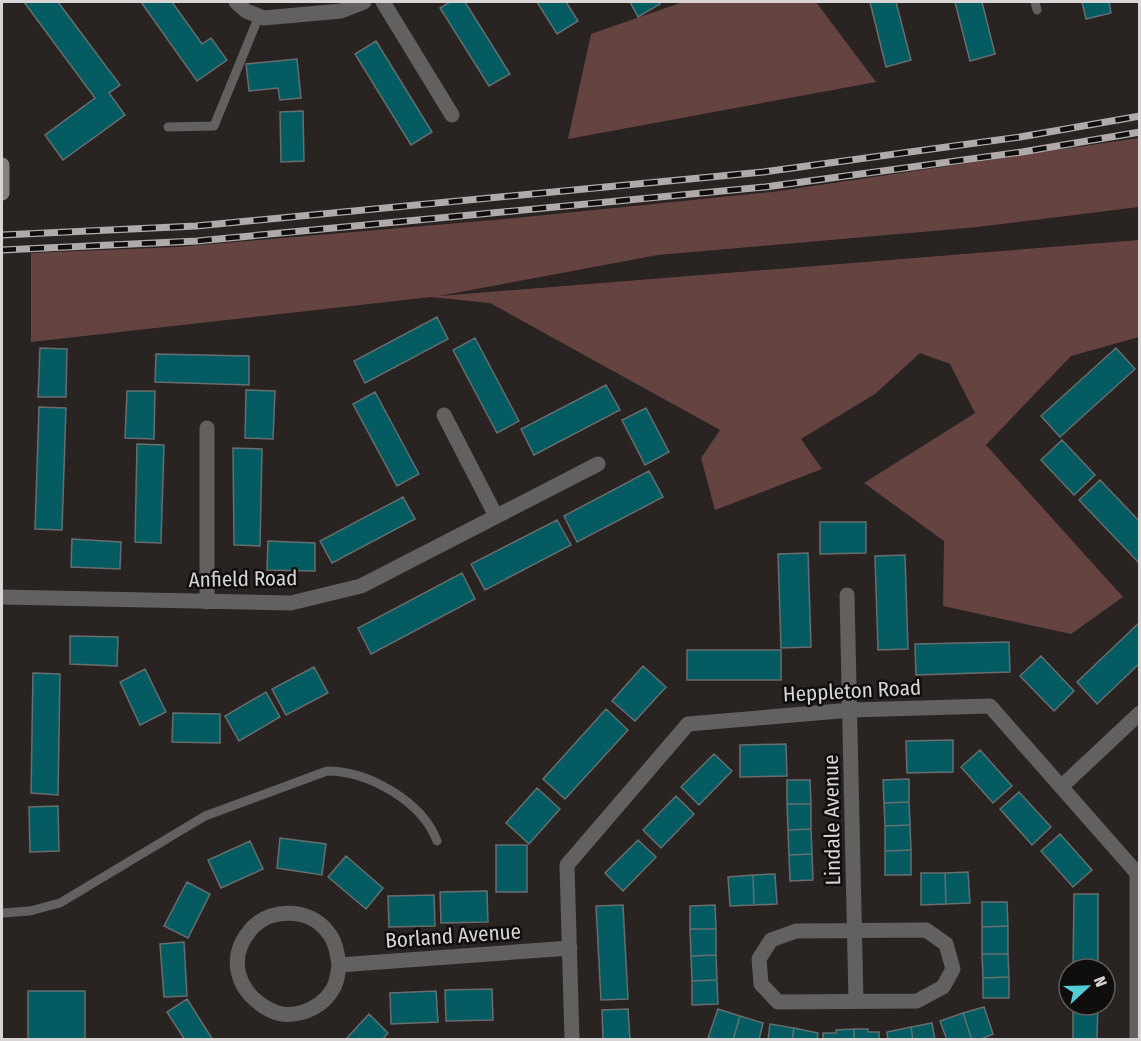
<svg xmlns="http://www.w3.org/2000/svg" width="1141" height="1041" font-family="'Fira Sans Condensed',sans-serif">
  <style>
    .green { fill: #644341 }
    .building { fill: #045c62; stroke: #666e6f; stroke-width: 1.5 }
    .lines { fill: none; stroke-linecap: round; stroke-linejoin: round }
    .lane { stroke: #636060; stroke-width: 9 }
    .street { stroke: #636060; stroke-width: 15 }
    .secondary { stroke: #878181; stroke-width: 15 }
    .rail-casing { stroke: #b0abaa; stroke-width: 7 }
    .rail { stroke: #100d0d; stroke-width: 4.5; stroke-dasharray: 14; stroke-linecap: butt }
    .labels { text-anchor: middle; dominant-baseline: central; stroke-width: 5; stroke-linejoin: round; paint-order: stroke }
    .street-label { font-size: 21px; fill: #d9d5d4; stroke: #100d0d }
  </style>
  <rect width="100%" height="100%" fill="#292322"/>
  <path class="green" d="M683 2H816L876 82 568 139 591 34Z
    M1139 138V207L978 227 658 255 439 296 1139 240V337L1071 356 986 445 1123 597 1071 634 943 606 944 541 864 483 975 413 950 364 920 353 875 394 801 439 822 469 715 510 701 458 720 430 490 303 431 297 31 342V253L177 247 505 219 772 192Z"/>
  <path class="building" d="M24 2H58L120 85 109 93 125 115 63 160 45 135 95 98Z
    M141 2H172L202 44 211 38 227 60 197 81Z
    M450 2H465L510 74 489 86 440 8Z
    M537 2H566L578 21 557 34Z
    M630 2H659L660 4 638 17Z
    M870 2H896L911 60 886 67Z
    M955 2H982L995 54 970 61Z
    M1082 2H1109L1111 13 1086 19Z
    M376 41 432 132 411 145 355 54Z
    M297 59 301 98 280 100 278 88 249 91 246 64Z
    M303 111 304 161 281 162 280 112Z
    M437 317 448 339 365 383 354 361Z
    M475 338 519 421 497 433 453 350Z
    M40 348 67 349 66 397H38Z
    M1116 348 1135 369 1060 437 1041 416Z
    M156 354 249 356V385L155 382Z
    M606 385 620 410 534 455 521 429Z
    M246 390 275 391 273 439 245 438Z
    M127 391H155L154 439 125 438Z
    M375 392 419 474 397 486 353 404Z
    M39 407 66 408 62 530 35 529Z
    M646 408 669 452 645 465 622 420Z
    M1062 440 1095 475 1074 495 1041 460Z
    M137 444 164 445 161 543 135 542Z
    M233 448 262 449 260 546 234 545Z
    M649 471 663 497 577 542 564 516Z
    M1100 480 1140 522V564L1079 500Z
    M403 497 415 519 332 563 320 541Z
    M557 520 571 545 485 590 471 564Z
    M820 522H866V553L820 554Z
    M72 539 121 542 120 569 71 567Z
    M268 541 315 543V571L267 570Z
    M808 553 811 647 781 648 778 554Z
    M905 555 908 649 878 650 875 556Z
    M462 573 475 599 371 654 358 628Z
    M1140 622V663L1097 704 1077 682Z
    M70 636 118 637 117 666 70 664Z
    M1009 642 1010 672 916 675 915 644Z
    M687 650H781V680H687Z
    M1041 656 1074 691 1054 711 1020 676Z
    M643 666 666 687 635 721 612 701Z
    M314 667 328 693 286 715 272 689Z
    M145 669 166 712 140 725 120 682Z
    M33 673 60 674 58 795 31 793Z
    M266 692 280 717 239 741 225 716Z
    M606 709 628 730 565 799 543 779Z
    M173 713 220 714V743L172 742Z
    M953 740V772L907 773 906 741Z
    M786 744 787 776 740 777V745Z
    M980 750 1012 786 993 803 961 767Z
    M714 754 732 771 699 805 681 787Z
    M909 779V802L884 803 883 780Z
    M787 780H810L811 804H787Z
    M537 788 560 809 529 844 506 823Z
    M1019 792 1051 827 1032 845 1000 809Z
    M676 796 694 814 661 848 643 830Z
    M909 802 910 825 885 826 884 803Z
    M787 804H811V829L788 830Z
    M58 806 59 851 30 852 29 807Z
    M910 825 911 850 885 851V826Z
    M811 829 812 854 789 855 788 830Z
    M1060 834 1092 870 1073 887 1041 851Z
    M280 838 326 844 322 875 277 868Z
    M638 840 656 857 623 891 605 873Z
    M250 841 263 869 221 888 208 860Z
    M496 845H527V892H496Z
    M911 850V875H885V851Z
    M812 854 813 880 790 881 789 855Z
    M346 856 383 888 366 909 328 877Z
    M968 872 970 903 946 904 945 873Z
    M921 873H945L946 904 921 905Z
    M775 874 777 904 754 905 753 875Z
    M753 875 754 905 730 906 728 877Z
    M187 882 210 894 188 938 164 926Z
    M487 891 488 922 441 923 440 892Z
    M1074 894H1098V969H1073Z
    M434 895 435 926 389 927 388 896Z
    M982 902H1007L1008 926 982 927Z
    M623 905 628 999 601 1000 596 906Z
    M715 905 716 929H690V906Z
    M1008 926V954H982V927Z
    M690 929H716V955L691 956Z
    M184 942 187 996 164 997 160 944Z
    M982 954H1008L1009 977 983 978Z
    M716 955 717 980 692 981 691 956Z
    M1009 977V998H983V978Z
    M717 980 718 1004 692 1005V981Z
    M492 989 493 1020 446 1021 445 990Z
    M28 991H85V1040H28Z
    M436 991 438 1022 391 1024 390 993Z
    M187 999 213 1040H185L167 1012Z
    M1073 1005H1098L1097 1040H1073Z
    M984 1007 993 1034 979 1040H972L963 1013Z
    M628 1009 630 1040H603L602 1010Z
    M718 1009 740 1016 733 1040 708 1038Z
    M963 1013 972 1040H947L940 1021Z
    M369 1014 388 1033 382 1040H345Z
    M740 1016 763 1023 759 1040H733Z
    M932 1023 935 1040H913L911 1027Z
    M770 1024 794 1028 792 1040H768Z
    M911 1027 913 1040H888L887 1032Z
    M794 1028 818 1033 817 1040H792Z
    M854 1029V1040H823V1033H836V1030Z
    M854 1029H868V1032H879V1040H854Z"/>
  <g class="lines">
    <path class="lane" d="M1035 2 1037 10
      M168 127 214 126 259 16
      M2 913 30 911 60 903 205 816 327 771C368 771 422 801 437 841"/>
    <path class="street" d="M236 2 246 11 264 18 341 11 364 2
      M383 2 452 115
      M444 415 496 516
      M847 595 856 1001
      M2 597 291 603 361 586 598 464
      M207 602V428
      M1061 787 1140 713
      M926 930 946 944 953 969 943 987 917 1001 778 1002 761 984 759 959 771 940 796 931Z
      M339 965C337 953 336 941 327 931 310 909 273 907 253 927 225 957 237 993 270 1010 291 1021 319 1010 331 992 337 984 338 974 339 965L570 948
      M572 1040 567 865 688 724 851 710 990 706 1137 873V1040"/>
    <path class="secondary" d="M2 165V193"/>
    <defs>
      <path id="rail" d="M2 235 196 226 763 172 1020 137 1140 116
        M2 250 197 241 765 187 1022 152 1140 132"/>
    </defs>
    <use href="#rail" class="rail-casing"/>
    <use href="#rail" class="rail"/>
  </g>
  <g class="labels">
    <g class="street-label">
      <text transform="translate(243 579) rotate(-1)">Anfield Road</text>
      <text transform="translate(852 691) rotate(-3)">Heppleton Road</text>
      <text transform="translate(832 820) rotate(-91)">Lindale Avenue</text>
      <text transform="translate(453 936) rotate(-4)">Borland Avenue</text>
    </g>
  </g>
  <rect width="1141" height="1041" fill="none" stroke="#d9d5d4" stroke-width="6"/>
  <g transform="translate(1087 987) rotate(68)"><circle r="28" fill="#100d0d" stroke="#605d5d" stroke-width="1.5"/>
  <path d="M0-4.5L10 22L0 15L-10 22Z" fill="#52ccd6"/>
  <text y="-9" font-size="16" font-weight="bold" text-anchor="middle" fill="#d9d5d4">N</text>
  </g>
</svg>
